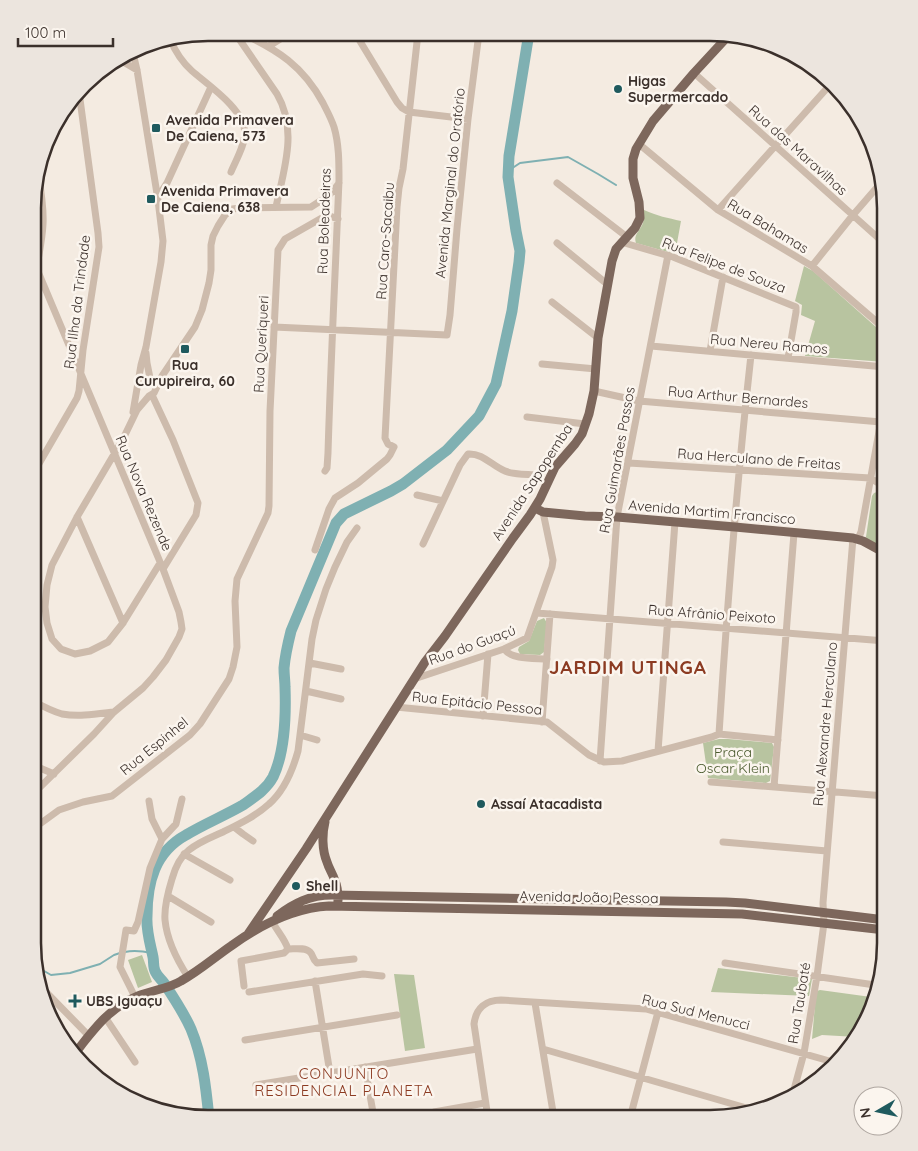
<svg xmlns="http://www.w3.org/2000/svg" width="918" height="1151" font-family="Quicksand,sans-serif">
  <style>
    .green { fill: #b8c4a0 }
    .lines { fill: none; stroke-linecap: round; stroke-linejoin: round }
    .stream { stroke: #7fb0b2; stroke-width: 2 }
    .river { stroke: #7fb0b2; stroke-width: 11 }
    .minor { stroke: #cdbbac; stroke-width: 7 }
    .major { stroke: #7d675c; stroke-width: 9 }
    .poi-dot { fill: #1f5a5e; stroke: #fbf5ee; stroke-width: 2 }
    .labels { text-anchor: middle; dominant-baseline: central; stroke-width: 5; stroke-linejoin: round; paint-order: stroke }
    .poi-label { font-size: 14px; font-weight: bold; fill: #3b302b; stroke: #fbf5ee; text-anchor: start }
    .street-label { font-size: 14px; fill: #3b302b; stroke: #fbf5ee }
    .park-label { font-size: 14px; fill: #4a5a2e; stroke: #fbf5ee }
    .neighbourhood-label { font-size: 15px; letter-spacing: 1px; fill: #8c3b22; stroke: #fbf5ee }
    .district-label { font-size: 19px; font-weight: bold; letter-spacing: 1px; fill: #8c3b22; stroke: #fbf5ee }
    .rim { fill: none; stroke: #3b302b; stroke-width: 2.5 }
  </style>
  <rect width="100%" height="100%" fill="#f4ebe1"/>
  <path class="green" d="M644 210C657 216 668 218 681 221L675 254 636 243C633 235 640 231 643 223 644 219 644 214 644 210Z
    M804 266 813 271 885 335V362L805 356 815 321 801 315 802 305 795 301Z
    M877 492 885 496V548L884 547 882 549 867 540 866 537 872 496 874 493Z
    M544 618 547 623 544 652 540 655 520 654 518 650 519 647 529 641 537 621Z
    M719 739H728L772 743 774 747 770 781 766 783 708 778 703 743Z
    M142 955 152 982 138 988 128 960Z
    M718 968 812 979 809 996 711 992Z
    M394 974 414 975 425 1048 405 1051Z
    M820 990 871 997 857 1037 822 1035 812 1039 816 993 817 991Z"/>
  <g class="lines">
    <path class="stream" d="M508 171 520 163 568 157 598 174 616 185
      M125 952C134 950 142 951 152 953
      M39 968 51 975 70 973 100 964 114 955 120 953"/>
    <path class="river" d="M209 1118C206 1088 203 1058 191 1029 184 1013 174 998 164 983 161 979 157 976 155 971 153 967 154 962 153 957 150 943 146 930 147 916 147 882 155 852 186 835 204 824 224 816 243 805 254 797 266 790 273 777 285 752 286 715 285 687 285 681 284 675 284 668 285 656 288 643 291 631L336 523 344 514 391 491 403 484 447 450 479 416 496 384 512 311 519 262 520 251 516 231 508 177 509 156 529 33"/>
    <path class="minor" d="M235 33 277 94C298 130 284 169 276 207
      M241 33C278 50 303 66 323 103 327 111 331 118 334 127 339 144 339 162 339 180 338 204 337 228 336 252 333 319 330 386 328 453L327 468 325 471
      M355 33 397 102 402 108 409 112 468 119
      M170 39C175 51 182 62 192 71 208 85 244 109 245 132 245 145 236 160 231 172
      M269 46 290 33
      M133 53 137 70 158 200 163 241 161 262 146 347 141 365 133 412
      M120 60 137 70
      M694 73 885 244
      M639 144 718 210 812 266 885 329
      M557 183 627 237
      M158 197 167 183 211 87
      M718 210 829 86
      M621 242 673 257 796 307V312L788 358
      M557 243 607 284
      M812 266 853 215 879 185
      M34 282C37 263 42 244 43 224 44 207 41 190 38 173
      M552 302 598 338
      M274 327 447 335 450 315 457 229 468 119 479 33
      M651 346 885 367
      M710 351 723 277
      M146 353 147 363 150 378
      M542 364 596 369
      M594 391 639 401 881 422
      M152 395 173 440 198 503 196 515 163 569
      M527 417 585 424
      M629 463 870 478 885 487
      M33 474 77 398 79 391 83 350 99 247 98 233 79 92
      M417 495 443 501
      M77 517 123 623
      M858 539 861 532 885 398
      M423 544 460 465 468 454C483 453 492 466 505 471 513 475 528 474 538 475
      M315 550 329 509 335 498 358 483 387 459 390 455 394 447 388 444 385 438 397 207 399 188 403 169 418 33
      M160 563 123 623 108 642 90 651 75 654 61 649 52 639 47 623 45 607 47 585 52 565 77 517 123 439 137 410 149 396 154 393 162 376 195 327 202 310 209 283 211 270V245L213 236 218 226 225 215 232 209 241 208 311 207 328 196 333 191 339 183
      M537 613 885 641
      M504 649C512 660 534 658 547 659
      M310 663 341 669
      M414 679 504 649 527 638 552 567 553 560 543 512
      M306 691 341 699
      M33 701C42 706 52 711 62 714 79 717 97 714 114 712
      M396 707 547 722 589 755 604 762 622 761 712 737 719 734 778 740
      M483 716 488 654
      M542 722 550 614
      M719 734C727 607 737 481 751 355
      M300 735 317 740
      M658 751 675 522
      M600 761 617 517 668 255
      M33 765 54 774
      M711 782 885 796
      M774 787 794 533
      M33 794 94 734 114 712 143 688 153 677 166 660 179 637 182 629 181 622 179 612 163 569 34 262
      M149 801 152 819 162 839
      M234 827 243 834 253 841
      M33 833 37 826 59 810 83 802 112 796 190 735 200 724 229 679 233 667 237 647 235 601 237 579 268 513 269 506 270 411 278 250 285 239 327 215 338 219
      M723 842 827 851
      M184 854 230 880
      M168 896 211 922
      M881 919 885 874
      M288 949C295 949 305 947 310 952 314 956 312 959 317 963L354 959
      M725 963 875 985
      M188 977C177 960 167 941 165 920 164 907 168 892 172 879 175 868 180 857 189 850 199 842 212 837 223 832 239 824 256 816 269 804 284 791 293 769 298 751L312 639 316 620 326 589 335 567 347 542 357 528
      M315 981 330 1073
      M244 986 241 961 284 953 288 949C285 939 277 931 272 921
      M46 992 89 1036
      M249 992 363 974 382 976
      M135 997 120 967 126 930 134 931 138 922 150 868 162 839 176 824 182 799
      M535 1003 554 1118
      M105 1017 135 1062
      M245 1040 397 1015
      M543 1049 750 1109
      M365 1067 374 1118
      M256 1085 477 1049
      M792 1097 804 1053 817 976 824 923 823 903 853 538
      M434 1112 485 1103
      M393 1118 422 1114
      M488 1118 474 1024C476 1008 486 1000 501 1000L646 1009 833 1062
      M630 1118 658 1012"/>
    <path class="major" d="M535 508 543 512 585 516 617 517 735 527 853 538 863 541 885 553
      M325 822C322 834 322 850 327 862 329 869 333 874 335 881 338 887 338 894 338 901
      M277 916C294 903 310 895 332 895L726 902 745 903 885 920
      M248 934 306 849 425 662 445 636 513 538 530 515 540 499 555 467 575 444 582 434 589 414 594 391 598 338 612 261 616 249 635 228 640 218 639 202 633 178V159L636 149 653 121 694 73 730 34
      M76 1052C94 1029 110 1007 138 996 152 990 168 989 181 981 199 971 215 957 231 946 260 925 294 908 329 906L742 914 885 930"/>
  </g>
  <g class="poi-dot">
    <circle cx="618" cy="89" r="5"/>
    <rect x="151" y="123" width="10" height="10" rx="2.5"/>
    <rect x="146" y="194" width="10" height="10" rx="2.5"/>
    <rect x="180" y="344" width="10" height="10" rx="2.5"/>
    <circle cx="481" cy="804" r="5"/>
    <circle cx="296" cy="886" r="5"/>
    <path d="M72.5 993.5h5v5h5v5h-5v5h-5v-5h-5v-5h5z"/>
  </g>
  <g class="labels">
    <g class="poi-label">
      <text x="628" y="81">Higas<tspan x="628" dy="16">Supermercado</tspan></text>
      <text x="166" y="120">Avenida Primavera<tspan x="166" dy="16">De Caiena, 573</tspan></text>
      <text x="161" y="191">Avenida Primavera<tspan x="161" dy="16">De Caiena, 638</tspan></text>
      <text x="185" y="365" text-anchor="middle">Rua<tspan x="185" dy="16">Curupireira, 60</tspan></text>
      <text x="491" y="804">Assaí Atacadista</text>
      <text x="306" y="886">Shell</text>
      <text x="86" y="1001">UBS Iguaçu</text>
    </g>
    <g class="street-label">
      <text transform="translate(798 150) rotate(42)">Rua das Maravilhas</text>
      <text transform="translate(450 183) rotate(-84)">Avenida Marginal do Oratório</text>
      <text transform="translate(324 221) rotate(-88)">Rua Boleadeiras</text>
      <text transform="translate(768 226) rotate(31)">Rua Bahamas</text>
      <text transform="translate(385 241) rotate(-86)">Rua Caro-Sacaibu</text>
      <text transform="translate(724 265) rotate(21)">Rua Felipe de Souza</text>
      <text transform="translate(77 302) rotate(-83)">Rua Ilha da Trindade</text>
      <text transform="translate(261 344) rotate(-87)">Rua Queriqueri</text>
      <text transform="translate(769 344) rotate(5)">Rua Nereu Ramos</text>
      <text transform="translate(738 397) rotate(5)">Rua Arthur Bernardes</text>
      <text transform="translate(759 459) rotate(4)">Rua Herculano de Freitas</text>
      <text transform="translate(617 460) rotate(-80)">Rua Guimarães Passos</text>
      <text transform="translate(532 482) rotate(-57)">Avenida Sapopemba</text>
      <text transform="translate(144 493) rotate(67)">Rua Nova Rezende</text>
      <text transform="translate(712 512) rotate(5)">Avenida Martim Francisco</text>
      <text transform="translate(712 614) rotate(4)">Rua Afrânio Peixoto</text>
      <text transform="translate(472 645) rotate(-20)">Rua do Guaçú</text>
      <text transform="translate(477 703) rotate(6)">Rua Epitácio Pessoa</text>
      <text transform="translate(825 724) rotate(-85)">Rua Alexandre Herculano</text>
      <text transform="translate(154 746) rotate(-39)">Rua Espinhel</text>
      <text transform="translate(589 897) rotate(1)">Avenida João Pessoa</text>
      <text transform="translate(799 1003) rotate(-81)">Rua Taubaté</text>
      <text transform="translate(696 1012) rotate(14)">Rua Sud Menucci</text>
    </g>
    <g class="park-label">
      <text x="733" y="752">Praça<tspan x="733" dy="16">Oscar Klein</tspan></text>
    </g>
    <g class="neighbourhood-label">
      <text x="344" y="1073">CONJUNTO<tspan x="344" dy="17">RESIDENCIAL PLANETA</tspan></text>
    </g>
    <g class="district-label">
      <text x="628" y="667">JARDIM UTINGA</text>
    </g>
  </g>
  <path d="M0 0H918V1151H0ZM208 41H710A167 167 0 0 1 877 208V943A167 167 0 0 1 710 1110H208A167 167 0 0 1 41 943V208A167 167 0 0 1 208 41Z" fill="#ece5de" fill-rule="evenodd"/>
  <path class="rim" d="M208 41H710A167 167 0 0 1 877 208V943A167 167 0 0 1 710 1110H208A167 167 0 0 1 41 943V208A167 167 0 0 1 208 41Z"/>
  <g transform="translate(878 1111) rotate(261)"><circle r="24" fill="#fbf5ee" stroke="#aea6a0"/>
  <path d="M0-4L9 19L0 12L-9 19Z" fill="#1f5a5e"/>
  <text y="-8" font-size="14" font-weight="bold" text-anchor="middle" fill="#3b302b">N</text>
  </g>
  <path d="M18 38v8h95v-8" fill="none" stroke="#3b302b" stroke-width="2.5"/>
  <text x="25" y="38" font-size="15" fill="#3b302b" stroke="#fbf5ee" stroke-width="4" paint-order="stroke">100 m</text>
</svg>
